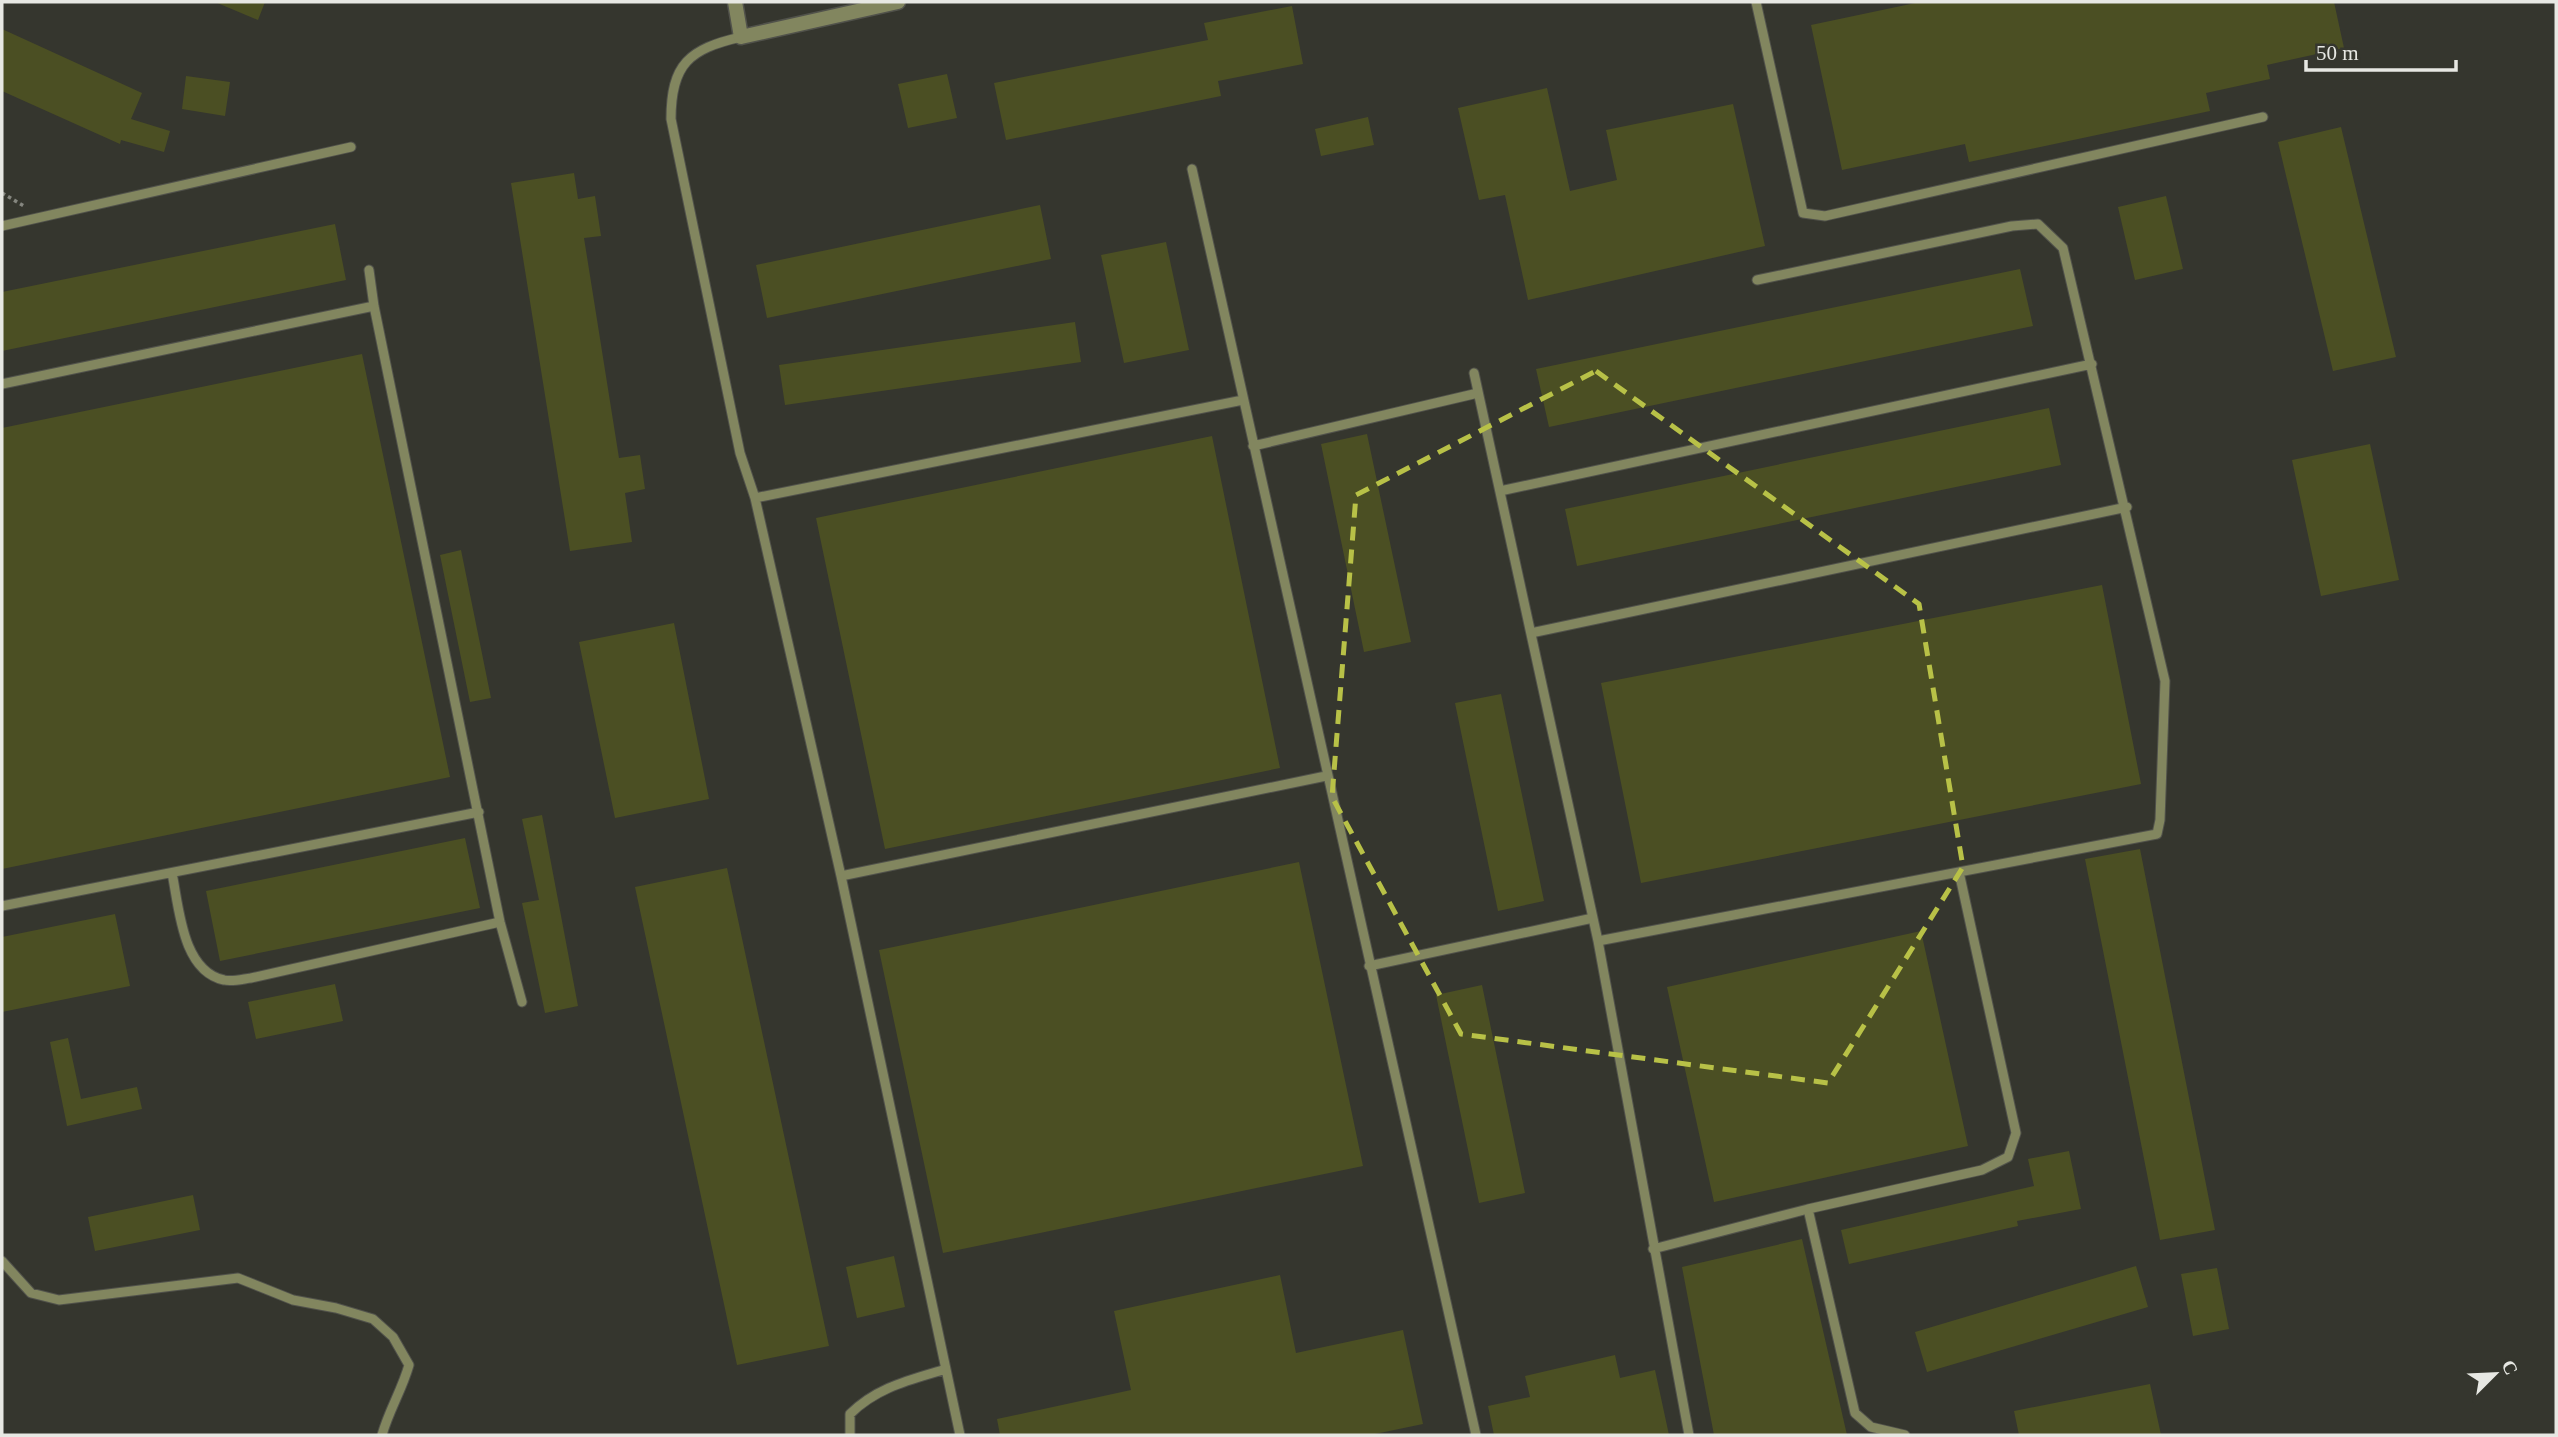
<svg xmlns="http://www.w3.org/2000/svg" width="2558" height="1437" font-family="'Times New Roman',serif">
  <style>
    .building { fill: #4b4f23 }
    .lines { fill: none; stroke-linecap: round; stroke-linejoin: round }
    .lane-casing { stroke: #51524b; stroke-width: 11 }
    .street-casing { stroke: #51524b; stroke-width: 17 }
    .path { stroke: #85867f; stroke-width: 3.5; stroke-dasharray: 3.5 3.5; stroke-linecap: butt }
    .lane { stroke: #82865f; stroke-width: 9 }
    .street { stroke: #82865f; stroke-width: 14 }
    .marked { fill: none; stroke: #b8c147; stroke-width: 5; stroke-dasharray: 14 9; stroke-linejoin: round }
  </style>
  <rect width="100%" height="100%" fill="#35362e"/>
  <path class="building" d="M215 2H265L258 20Z
    M1920 2H2334L2344 48 2267 65 2270 79 2206 93 2210 111 1969 162 1965 144 1842 170 1811 25Z
    M1292 6 1303 64 1218 81 1221 96 1006 140 994 83 1208 40 1204 23Z
    M2 29 142 93 131 119 170 131 164 152 121 140 120 144 2 91Z
    M947 74 957 118 908 128 898 84Z
    M186 76 230 82 225 116 182 109Z
    M1547 88 1570 191 1617 180 1606 130 1733 104 1765 246 1528 300 1505 195 1479 200 1458 108Z
    M1368 117 1374 145 1321 156 1315 129Z
    M2341 127 2396 357 2333 371 2278 142Z
    M574 173 578 199 595 196 601 236 584 238 619 458 640 455 645 489 625 493 632 542 570 551 511 183Z
    M2166 196 2183 269 2135 280 2118 207Z
    M1040 205 1051 259 767 318 756 265Z
    M335 224 346 280 2 351V292Z
    M1166 242 1189 350 1124 363 1101 255Z
    M2020 269 2033 326 1549 427 1536 369Z
    M1075 322 1081 362 785 405 779 365Z
    M362 354 450 777 2 869V428Z
    M2049 408 2061 465 1577 566 1565 509Z
    M1367 434 1411 642 1364 652 1321 444Z
    M1212 436 1280 768 885 849 816 518Z
    M2370 444 2399 580 2321 596 2292 460Z
    M461 550 491 698 470 702 440 555Z
    M2102 585 2141 784 1641 883 1601 683Z
    M674 623 709 799 615 818 579 642Z
    M1501 694 1544 901 1498 911 1455 703Z
    M542 815 578 1006 545 1013 522 903 539 900 522 819Z
    M465 838 480 908 220 961 206 891Z
    M2140 849 2215 1230 2160 1240 2085 859Z
    M1299 862 1363 1166 943 1253 879 950Z
    M727 868 829 1346 737 1365 635 887Z
    M115 914 130 986 2 1012V937Z
    M1921 931 1968 1146 1714 1202 1667 987Z
    M335 984 343 1021 256 1039 248 1002Z
    M1482 985 1525 1193 1479 1203 1436 995Z
    M68 1038 81 1099 137 1087 142 1109 67 1126 50 1042Z
    M2069 1151 2081 1209 2017 1221 2018 1226 1849 1264 1841 1230 2034 1186 2028 1159Z
    M193 1195 200 1230 95 1251 88 1217Z
    M1802 1239 1847 1435H1714L1682 1267Z
    M894 1256 905 1307 857 1318 846 1267Z
    M2136 1266 2148 1307 1927 1372 1915 1332Z
    M2217 1268 2229 1329 2193 1336 2181 1274Z
    M1280 1275 1296 1353 1403 1330 1423 1424 1370 1435H1000L997 1419 1131 1390 1114 1311Z
    M1615 1355 1620 1378 1655 1370 1669 1435H1494L1488 1406 1530 1397 1525 1376Z
    M2150 1384 2161 1435H2019L2014 1411Z"/>
  <g class="lines">
    <defs>
      <path id="lane" d="M1756 2 1803 213 1825 216 2263 117
        M741 37C689 49 671 64 671 119L740 453 755 498 841 876 960 1435
        M1192 169 1476 1435
        M2 226 351 147
        M369 270 374 306 500 922 522 1002
        M1474 373 1598 941 1689 1435
        M2 384 374 306
        M1253 446 1478 393
        M1500 491 2092 364
        M755 498 1243 400
        M1531 633 2127 507
        M172 873C179 907 182 971 224 980 232 982 243 979 251 978L500 922
        M841 876 1326 776
        M2 906 479 812
        M1598 941 2157 834 2160 820 2165 681 2063 248 2038 224 2012 226 1757 280
        M1369 966 1593 918
        M1808 1209 1855 1413 1871 1427 1905 1435
        M1653 1249 1808 1209 1982 1170 2008 1157 2016 1133 1959 872
        M2 1261 31 1293 59 1300 238 1278 293 1300 336 1308 373 1319 393 1337 409 1365C402 1390 389 1410 382 1435
        M850 1435V1414C877 1387 910 1380 946 1369"/>
      <path id="street" d="M735 2 741 37 898 2"/>
    </defs>
    <use href="#lane" class="lane-casing"/>
    <use href="#street" class="street-casing"/>
    <path class="path" d="M2 193 24 206"/>
    <use href="#lane" class="lane"/>
    <use href="#street" class="street"/>
  </g>
  <path class="marked" d="M1596 371 1919 604 1963 867 1828 1083 1461 1034 1332 797 1356 495Z"/>
  <rect width="2558" height="1437" fill="none" stroke="#e7e8e3" stroke-width="7"/>
  <g transform="translate(2495 1374) rotate(66)" stroke="#35362e" stroke-width="5" paint-order="stroke">
  <path d="M0-5L12 26L0 18L-12 26Z" fill="#e7e8e3"/>
  <text y="-10" font-size="19" font-weight="bold" text-anchor="middle" fill="#e7e8e3">С</text>
  </g>
  <path d="M2306 60v10h150v-10" fill="none" stroke="#e7e8e3" stroke-width="3.5"/>
  <text x="2316" y="60" font-size="21" fill="#e7e8e3" stroke="#35362e" stroke-width="5" paint-order="stroke">50 m</text>
</svg>
